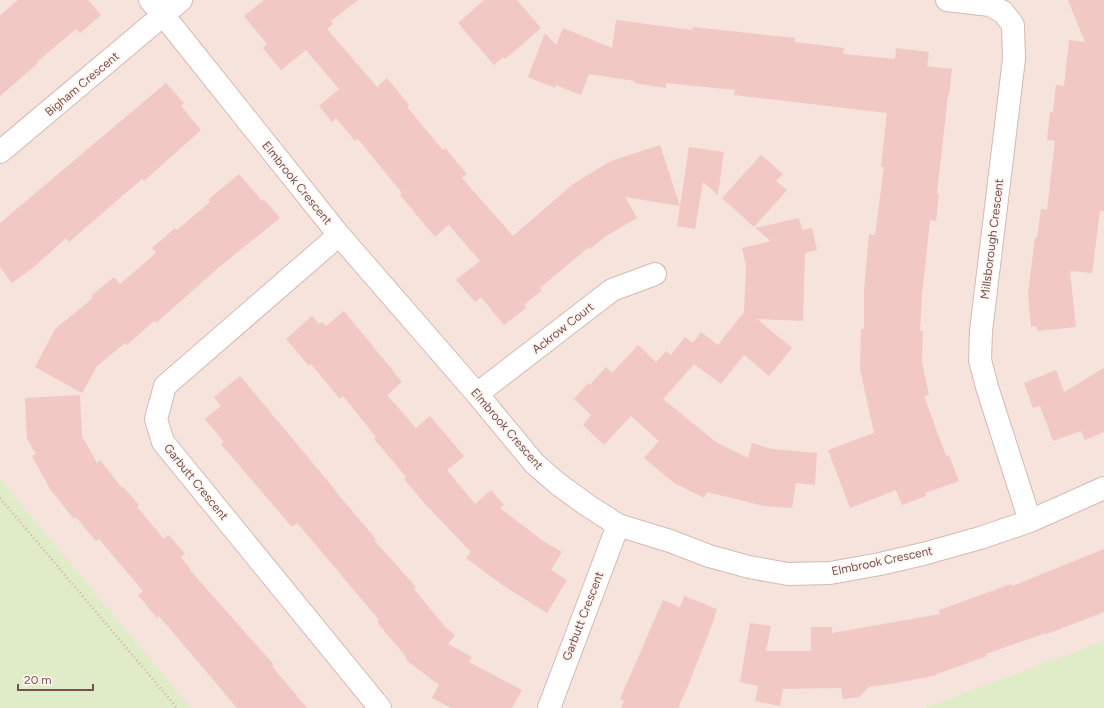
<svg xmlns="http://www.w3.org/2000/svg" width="1104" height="708" font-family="Figtree,sans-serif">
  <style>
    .residential { fill: #f6e3dc }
    .green { fill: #e0ebc8 }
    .building { fill: #f1c8c3 }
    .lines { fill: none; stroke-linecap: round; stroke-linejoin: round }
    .street-casing { stroke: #d4bab5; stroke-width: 24 }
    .path { stroke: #d7aba5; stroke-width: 2.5; stroke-dasharray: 1 3; stroke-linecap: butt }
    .street { stroke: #fff; stroke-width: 22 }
    .labels { text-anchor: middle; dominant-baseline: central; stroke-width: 3.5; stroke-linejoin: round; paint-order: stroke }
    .street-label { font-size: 12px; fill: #78514d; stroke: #fff6f1 }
  </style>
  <rect width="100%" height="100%" fill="#fcf1eb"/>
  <path class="residential" d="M0 0H1104V641L924 708H191L0 479Z"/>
  <path class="green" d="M0 479 191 708H0Z
    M1104 641V708H924Z"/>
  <path class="building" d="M18 0H88L101 15 80 33 76 29 37 62 38 63 0 96V15Z
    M264 0H358L331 21 333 24 327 29 377 87 387 78 409 105 407 107 443 150 445 148 467 174 462 178 513 236 573 184 611 161 660 145 680 206 689 147 724 152 718 195 703 182 695 229 677 226 680 206 625 197 637 218 606 236 590 249 589 247 540 288 542 290 524 305 526 308 504 325 481 297 475 302 456 280 480 261 449 225 435 237 400 195 402 193 358 139 355 141 336 118 332 122 319 106 339 89 306 50 281 70 263 48 267 44 244 16Z
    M484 0H517L541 28 505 59 503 57 494 65 458 23Z
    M1068 0H1104V211H1100L1092 273 1070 271 1076 327 1037 331 1036 326 1031 327 1028 294 1035 237 1037 238 1041 209 1047 210 1055 141 1047 140 1050 112H1053L1056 85 1064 86 1069 40 1085 42Z
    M616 20 692 30 693 27 795 38V42L844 48 843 54 895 59 896 48 929 52 927 66 952 69 949 95H948L937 193H939L936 221 930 220 922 295 920 331H923L922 362 929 395 924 396 946 456 949 455 959 481 925 493 926 496 902 505 896 490 850 508 828 450 874 433 860 369 861 329H864V291L869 234 875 235 884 167H881L887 113 734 95 735 90 666 83V88L634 83V81L589 74 581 95 556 85 555 88 528 77 545 33 556 45 563 28 612 48Z
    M166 83 184 103 181 106 201 130 144 181 142 179 69 242 66 238 35 266 12 283 0 267V223Z
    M761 155 783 174 776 181 787 190 754 227 722 198Z
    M239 174 262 201 264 199 280 218 218 268 156 323 154 321 127 345 125 343 97 366 82 393 35 367 55 329 93 298 91 296 114 277 120 284 156 253 152 248 175 228 177 230 210 202 208 200Z
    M799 218 802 230 812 228 817 250 805 253 803 321 757 319 792 348 769 376 744 355 721 384 694 364 663 399 716 442 748 458 752 443 772 449 817 453 815 485 796 483 792 508 764 506 707 492 704 498 674 483 644 458 659 441 631 416 604 445 583 425 591 415 574 399 588 383 590 385 606 367 612 373 638 345 656 362 666 351 671 355 685 337 693 343 701 332 718 345 744 312 746 266 742 248 771 241 755 228Z
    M344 311 402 382 387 395 416 428 430 416 464 456 447 470 475 504 491 490 504 505 500 508 543 541 562 552 551 570 567 580 547 613 501 584 466 558 471 552 427 506 404 479 406 477 374 439 376 437 343 396 340 399 311 364 309 366 286 339 312 316 319 324 322 322 326 326Z
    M1104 368V432L1085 440 1081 431 1053 441 1040 406 1033 408 1024 383 1056 370 1064 392Z
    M240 376 336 491H335L376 539 374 540 416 587 414 589 446 628 455 635 448 644 472 657 469 662 522 690 512 708H451L432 698 439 685 406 660 407 658 377 622 379 620 327 558 297 523 292 527 221 444 224 442 205 419 221 406 214 397Z
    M80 395 82 436 97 463 100 460 122 488 123 487 139 505 137 507 164 539 169 535 185 554 181 557 191 570H190L274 665 272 666 307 708H237L159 616 157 618 138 595 143 591 99 539 96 541 76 517 74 519 50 489 32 456 36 454 27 439 25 398Z
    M1104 549V612L1047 634 1046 633 986 654 987 656 937 674V675L902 682 869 687 859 697 843 699 841 688 783 689 780 706 755 701 758 686 740 682 750 623 771 626 766 651H811V627H832V633L940 614 939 610 1011 584 1012 586Z
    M684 596 717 609 714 617H715L688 686 678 708H621L624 701 620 699 663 600 680 607Z"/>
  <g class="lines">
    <defs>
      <path id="street" d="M150 0 164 16 339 235 477 394 534 463 558 484 587 505 618 525 670 541 709 556 749 567 788 574 830 573 880 564 923 554 980 538 1030 521 1104 488
        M947 0 990 5 1003 12 1013 25 1014 59 981 331 980 360 987 387 1030 521
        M0 152 181 0
        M339 235 165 386 156 419 163 442 380 708
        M477 394 612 290 655 274
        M549 708 618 525"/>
    </defs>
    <use href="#street" class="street-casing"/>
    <path class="path" d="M0 498 177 708"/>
    <use href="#street" class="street"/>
  </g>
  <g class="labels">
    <g class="street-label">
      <text transform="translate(82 84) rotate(-40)">Bigham Crescent</text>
      <text transform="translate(297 183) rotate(51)">Elmbrook Crescent</text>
      <text transform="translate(992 239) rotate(-83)">Millsborough Crescent</text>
      <text transform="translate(563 328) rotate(-38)">Ackrow Court</text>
      <text transform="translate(507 429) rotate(49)">Elmbrook Crescent</text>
      <text transform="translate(196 482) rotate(51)">Garbutt Crescent</text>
      <text transform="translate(882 561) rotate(-12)">Elmbrook Crescent</text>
      <text transform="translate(583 616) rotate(-69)">Garbutt Crescent</text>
    </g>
  </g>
  <path d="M18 684v6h75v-6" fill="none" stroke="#78514d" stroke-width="2"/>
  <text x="24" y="684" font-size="12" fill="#78514d" stroke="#fff6f1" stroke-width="3" paint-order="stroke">20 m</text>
</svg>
